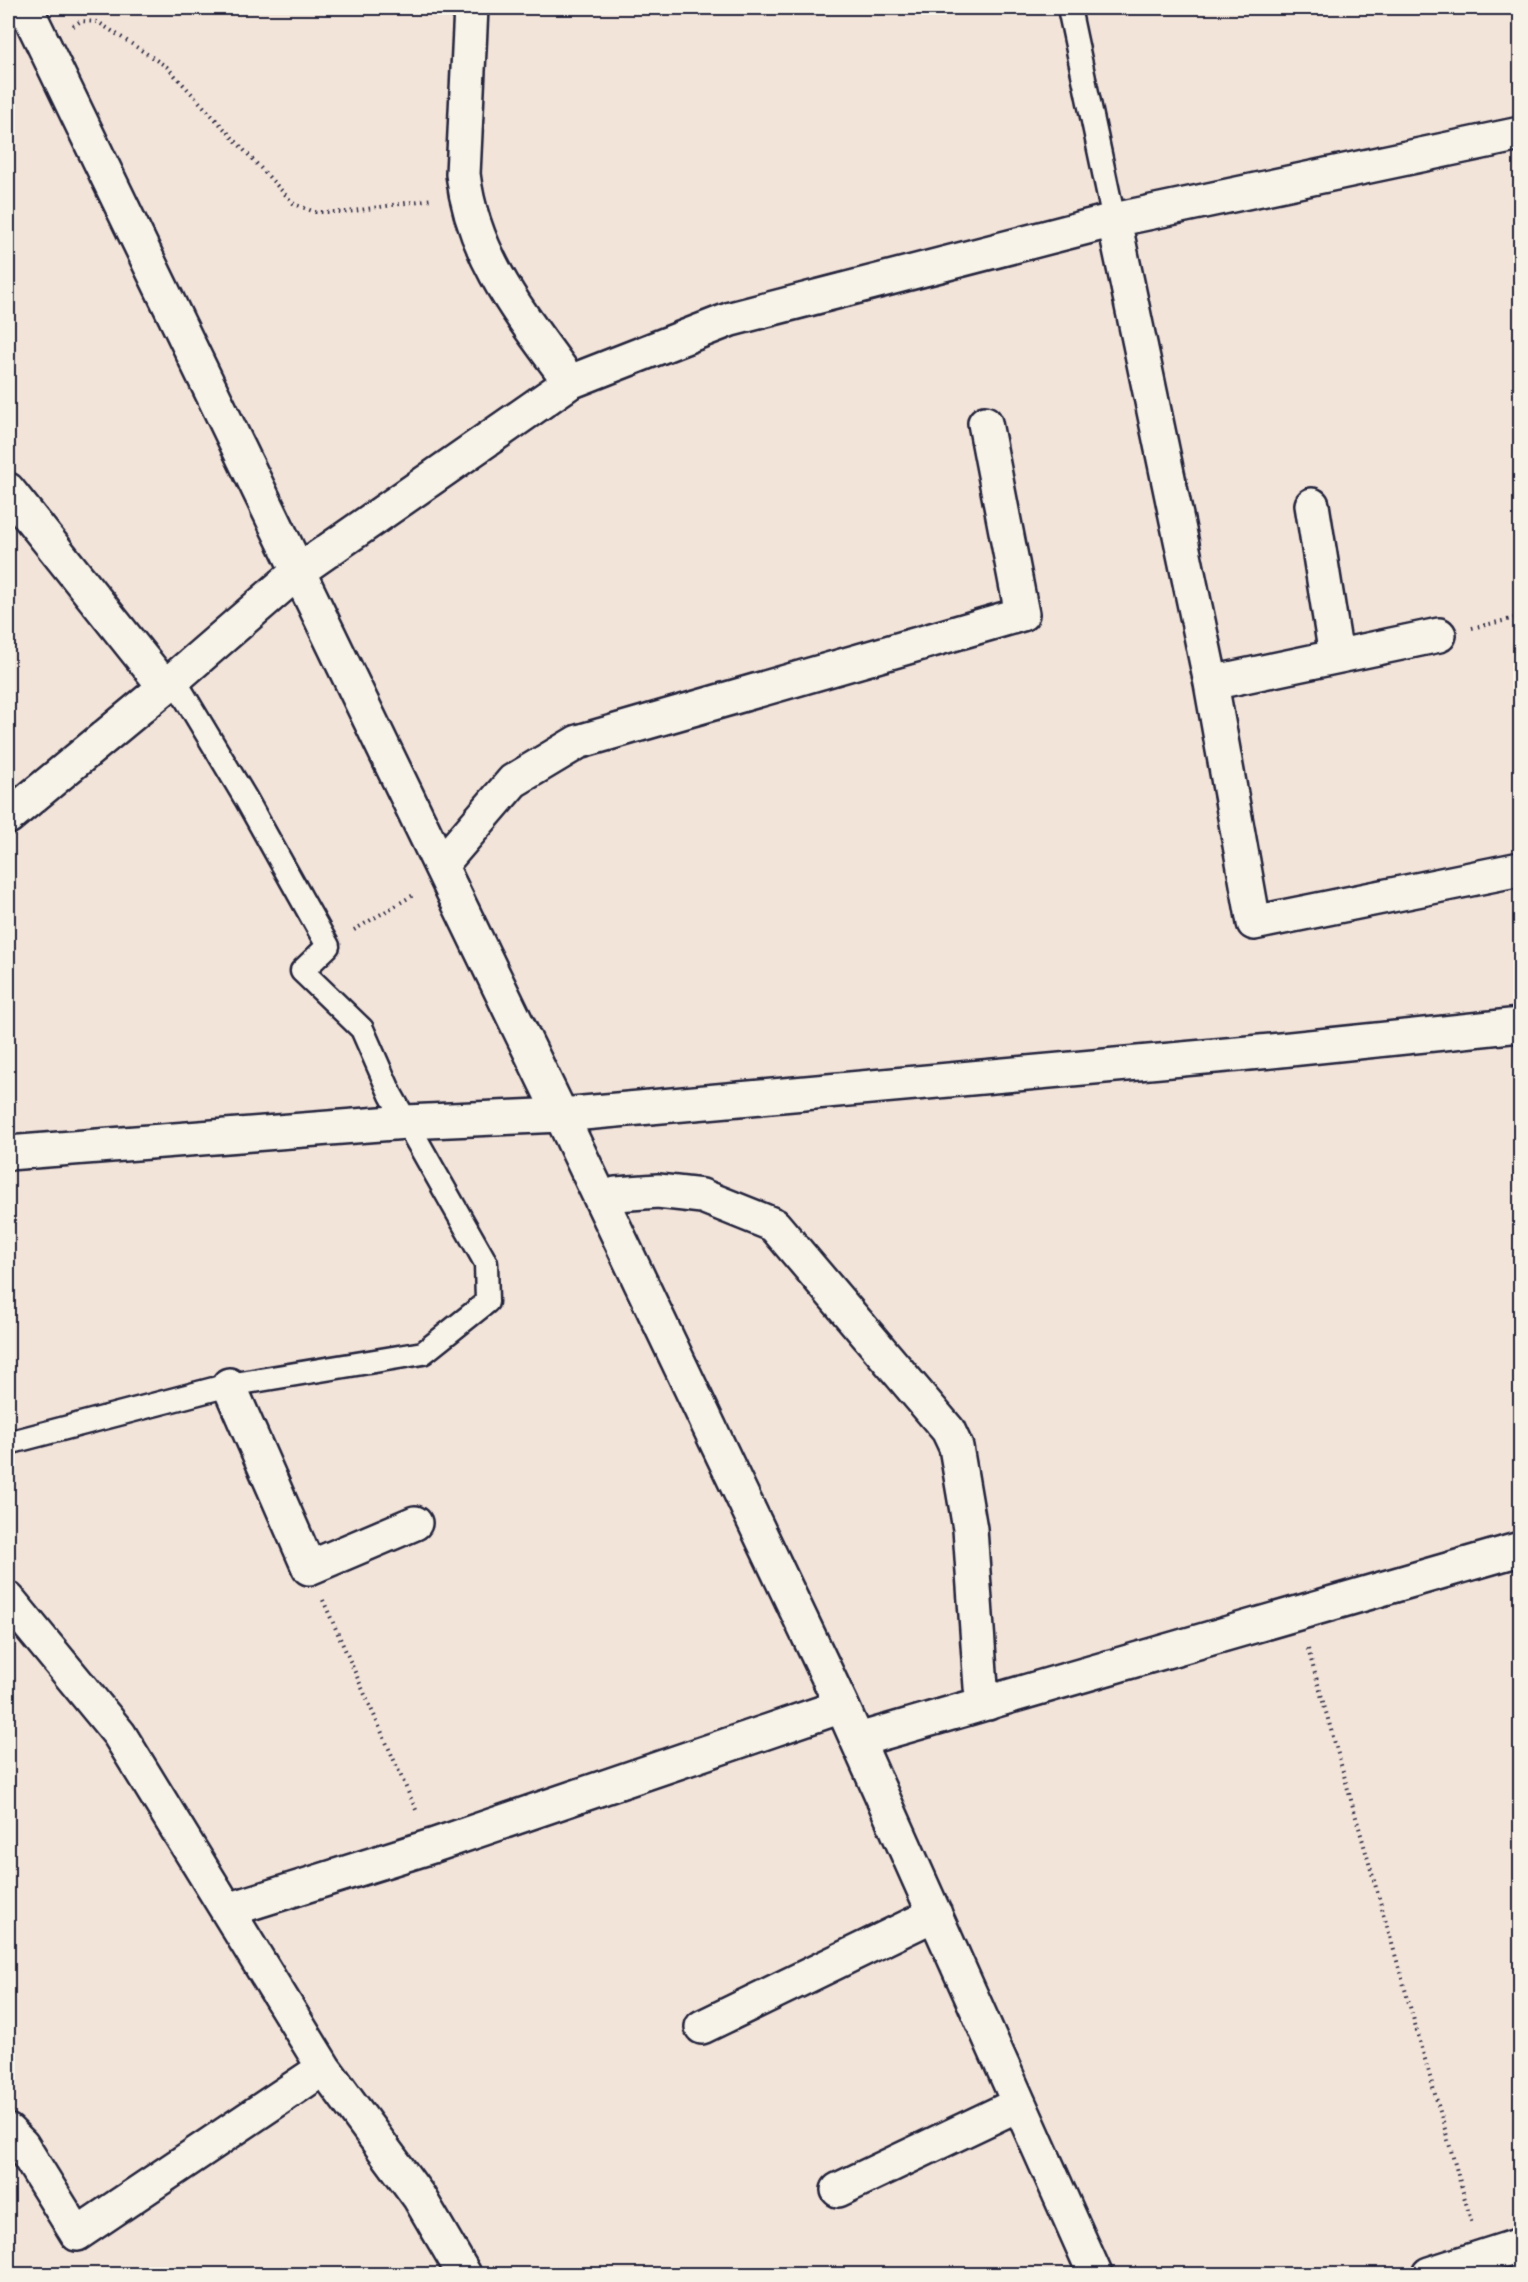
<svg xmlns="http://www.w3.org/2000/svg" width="1528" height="2282" font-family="'Comic Neue',sans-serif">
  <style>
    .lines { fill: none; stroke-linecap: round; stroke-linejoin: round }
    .service-casing { stroke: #22223b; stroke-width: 27 }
    .minor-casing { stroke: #22223b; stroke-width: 38 }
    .tertiary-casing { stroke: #22223b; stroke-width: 38 }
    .path { stroke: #22223b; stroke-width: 4; stroke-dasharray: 1.5 4.5; stroke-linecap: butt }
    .service { stroke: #f7f3e8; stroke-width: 22 }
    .minor { stroke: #f7f3e8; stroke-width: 33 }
    .tertiary { stroke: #f7f3e8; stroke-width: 33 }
  </style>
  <rect width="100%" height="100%" fill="#f3e4da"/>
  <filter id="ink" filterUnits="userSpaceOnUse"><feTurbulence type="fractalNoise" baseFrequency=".0167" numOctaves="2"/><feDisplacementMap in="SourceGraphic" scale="12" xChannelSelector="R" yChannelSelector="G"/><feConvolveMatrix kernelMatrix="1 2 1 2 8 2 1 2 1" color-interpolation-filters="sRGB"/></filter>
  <g filter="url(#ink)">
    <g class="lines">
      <defs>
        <path id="service" d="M1069 8 1114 220
          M8 1443 229 1385 423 1353 487 1302 486 1263 391 1095 362 1029 302 971 328 946 246 799 174 679"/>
        <path id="minor" d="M26 8 561 1115 842 1706 1095 2274
          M471 8 463 174C473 258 522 316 570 382
          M1114 220 1211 683 1254 923 1520 869
          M8 490 165 687
          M1312 505 1336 656
          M1211 683 1439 635
          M8 817 165 687 300 570 570 382 731 319 1114 220 1520 134
          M441 865 513 781 578 742 1022 614 985 423
          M602 1201 616 1194 658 1191 702 1196 774 1225 948 1430 956 1447 970 1529 981 1687 988 1703
          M229 1385 309 1568 415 1523
          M8 1599 119 1734 324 2068 419 2197 464 2274
          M858 1740 1520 1549
          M228 1910 432 1846 842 1706
          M702 2027 935 1914
          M8 2131 22 2145 77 2234 324 2068
          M838 2190 1019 2104
          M1429 2274 1520 2245"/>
        <path id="tertiary" d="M8 1153 406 1122 561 1115 1271 1051 1520 1025"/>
      </defs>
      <use href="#service" class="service-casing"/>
      <use href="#minor" class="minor-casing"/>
      <use href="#tertiary" class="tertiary-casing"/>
      <path class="path" d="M73 26 81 21 98 22 167 67 294 204 315 212H347L432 199
        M1472 628 1520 617
        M354 930 415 894
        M323 1600 417 1812
        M1308 1649 1472 2224"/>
      <use href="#service" class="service"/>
      <use href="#minor" class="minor"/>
      <use href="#tertiary" class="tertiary"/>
    </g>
  </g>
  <rect width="1528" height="2282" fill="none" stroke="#f7f3e8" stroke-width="30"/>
  <rect x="15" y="15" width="1498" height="2252" fill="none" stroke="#22223b" stroke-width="2" filter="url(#ink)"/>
</svg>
